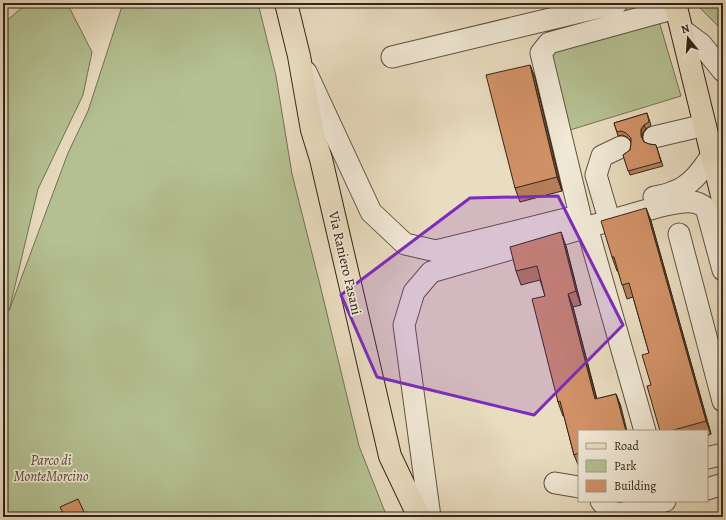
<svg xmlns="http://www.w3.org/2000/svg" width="726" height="520" font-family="Alegreya,serif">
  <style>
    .green { fill: #b5c193; stroke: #747256 }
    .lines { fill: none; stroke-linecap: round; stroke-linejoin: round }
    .minor-casing { stroke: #605243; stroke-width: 23 }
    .major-casing { stroke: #332419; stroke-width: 24 }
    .minor { stroke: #f1e9d6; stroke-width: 21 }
    .major { stroke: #e9ddc0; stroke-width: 22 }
    .wall { fill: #b57d58; stroke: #332419 }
    .shaded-wall { fill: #936647; stroke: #332419 }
    .building { fill: #d29166; stroke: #332419 }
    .marked { fill: #7b2cbf; fill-opacity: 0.2; stroke: #7b2cbf; stroke-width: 3; stroke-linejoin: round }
    .labels { text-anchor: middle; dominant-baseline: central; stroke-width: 3.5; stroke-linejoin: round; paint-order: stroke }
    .street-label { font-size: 14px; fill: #332419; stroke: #f1e9d6 }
    .park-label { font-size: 14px; font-style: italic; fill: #544b38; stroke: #f1e9d6 }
  </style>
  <rect width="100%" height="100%" fill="#e9ddc0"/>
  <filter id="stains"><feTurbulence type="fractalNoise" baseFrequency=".005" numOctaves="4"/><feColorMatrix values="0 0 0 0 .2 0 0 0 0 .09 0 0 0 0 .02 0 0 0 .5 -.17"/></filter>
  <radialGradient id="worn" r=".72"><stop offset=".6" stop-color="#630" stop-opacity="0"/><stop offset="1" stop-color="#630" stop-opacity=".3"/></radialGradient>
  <path class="green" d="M27 3H67L92 52 83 95 38 189 9 311 68 153 88 111 123 3H258L276 76 292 174 320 285 359 446 387 517H3V24Z
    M695 3H723V31Z
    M659 21 681 96 570 130 550 49Z"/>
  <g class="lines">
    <defs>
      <path id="minor" d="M682 30 701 44 723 71
        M392 57 617 3
        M306 72 371 212 405 244 436 251 570 218
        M654 137 705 125
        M654 197C660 196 667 195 673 192 691 186 702 170 712 155
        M606 209 596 175 602 156 621 147
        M707 211 723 270
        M580 215 541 53 549 43 676 8
        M587 227 645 431
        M679 234 723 401
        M707 458 723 454
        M555 483 579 487
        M707 489 723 484
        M601 501C607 508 610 513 620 514L665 501
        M430 517 404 325 414 292 431 272 661 206C670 204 684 201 692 202 705 203 716 217 723 227"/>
      <path id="major" d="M286 3 299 56 312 130 321 159 390 456 419 517
        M675 3 723 200"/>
    </defs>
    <use href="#minor" class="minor-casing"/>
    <use href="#major" class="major-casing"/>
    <use href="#minor" class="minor"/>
    <use href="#major" class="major"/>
  </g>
  <path class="wall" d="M530 65 535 78 562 191 520 202 515 188Z
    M647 113 651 125 646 129 643 133 642 139 644 142 649 144 656 145 663 166 630 175 623 155 630 150 631 144V141L627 137 622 135 618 136 614 123Z
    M646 208 651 221 711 434 707 436V431H660L651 385 649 353 633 297 627 299 618 271H617L612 257Z
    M566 246 581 305 573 307 597 399 616 394 621 407 579 431V467L574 455 564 416H563L558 402 545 296 540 280 521 285 516 271Z"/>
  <path class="shaded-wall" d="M530 65 535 78 562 191 557 177Z
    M644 125 646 129 643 133 642 140 641 136V129Z
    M646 208 651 221 711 434 706 421Z
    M561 232 566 246 581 305 576 291Z
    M568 294 573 307 600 413 595 399Z
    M616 394 621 407 627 431H626Z"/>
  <path class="building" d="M530 65 557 177 515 188 486 75Z
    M647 113 649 122 644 125 641 129V136L644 142 649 144 656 145 661 162 628 171 623 155 630 150 631 144V138L626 133 621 131 617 132 614 123Z
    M646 208 706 421 670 431H660L647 386 651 385 642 355 649 353 629 283 622 285 614 257H612L601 221Z
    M561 232 576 291 568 294 595 399 616 394 626 431H579V453L574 455 560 401 558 402 532 299 545 296 537 266 516 271 510 247Z
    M78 499 86 516 83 517H65L60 507Z"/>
  <path class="marked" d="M558 196 623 325 534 415 377 377 341 295 470 198Z"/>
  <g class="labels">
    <g class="street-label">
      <text transform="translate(345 263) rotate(77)">Via Raniero Fasani</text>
    </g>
    <g class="park-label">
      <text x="51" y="460">Parco di<tspan x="51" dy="16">MonteMorcino</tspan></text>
    </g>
  </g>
  <rect width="726" height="520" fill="none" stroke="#e9ddc0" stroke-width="16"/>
  <rect x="4" y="4" width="718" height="512" fill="none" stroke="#332419" stroke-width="2"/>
  <rect x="8" y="8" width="710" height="504" fill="none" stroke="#332419"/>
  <rect x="578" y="430" width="130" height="72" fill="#f1e9d6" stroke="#a59a8a"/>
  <rect x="586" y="443" width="20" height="6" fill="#e9ddc0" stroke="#a59a8a"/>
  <text x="614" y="450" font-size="12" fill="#332419">Road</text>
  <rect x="586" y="460" width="20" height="12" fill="#b5c193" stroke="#a59a8a"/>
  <text x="614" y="470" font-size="12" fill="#332419">Park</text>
  <rect x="586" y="480" width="20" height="12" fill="#d29166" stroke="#a59a8a"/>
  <text x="614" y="490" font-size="12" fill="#332419">Building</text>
  <g transform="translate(688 38) rotate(343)" stroke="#f1e9d6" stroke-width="3" paint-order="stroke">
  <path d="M0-3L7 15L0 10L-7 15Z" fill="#332419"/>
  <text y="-6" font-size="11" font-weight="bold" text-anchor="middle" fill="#332419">N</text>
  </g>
  <rect width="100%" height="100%" filter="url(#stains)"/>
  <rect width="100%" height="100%" fill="url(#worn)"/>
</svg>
